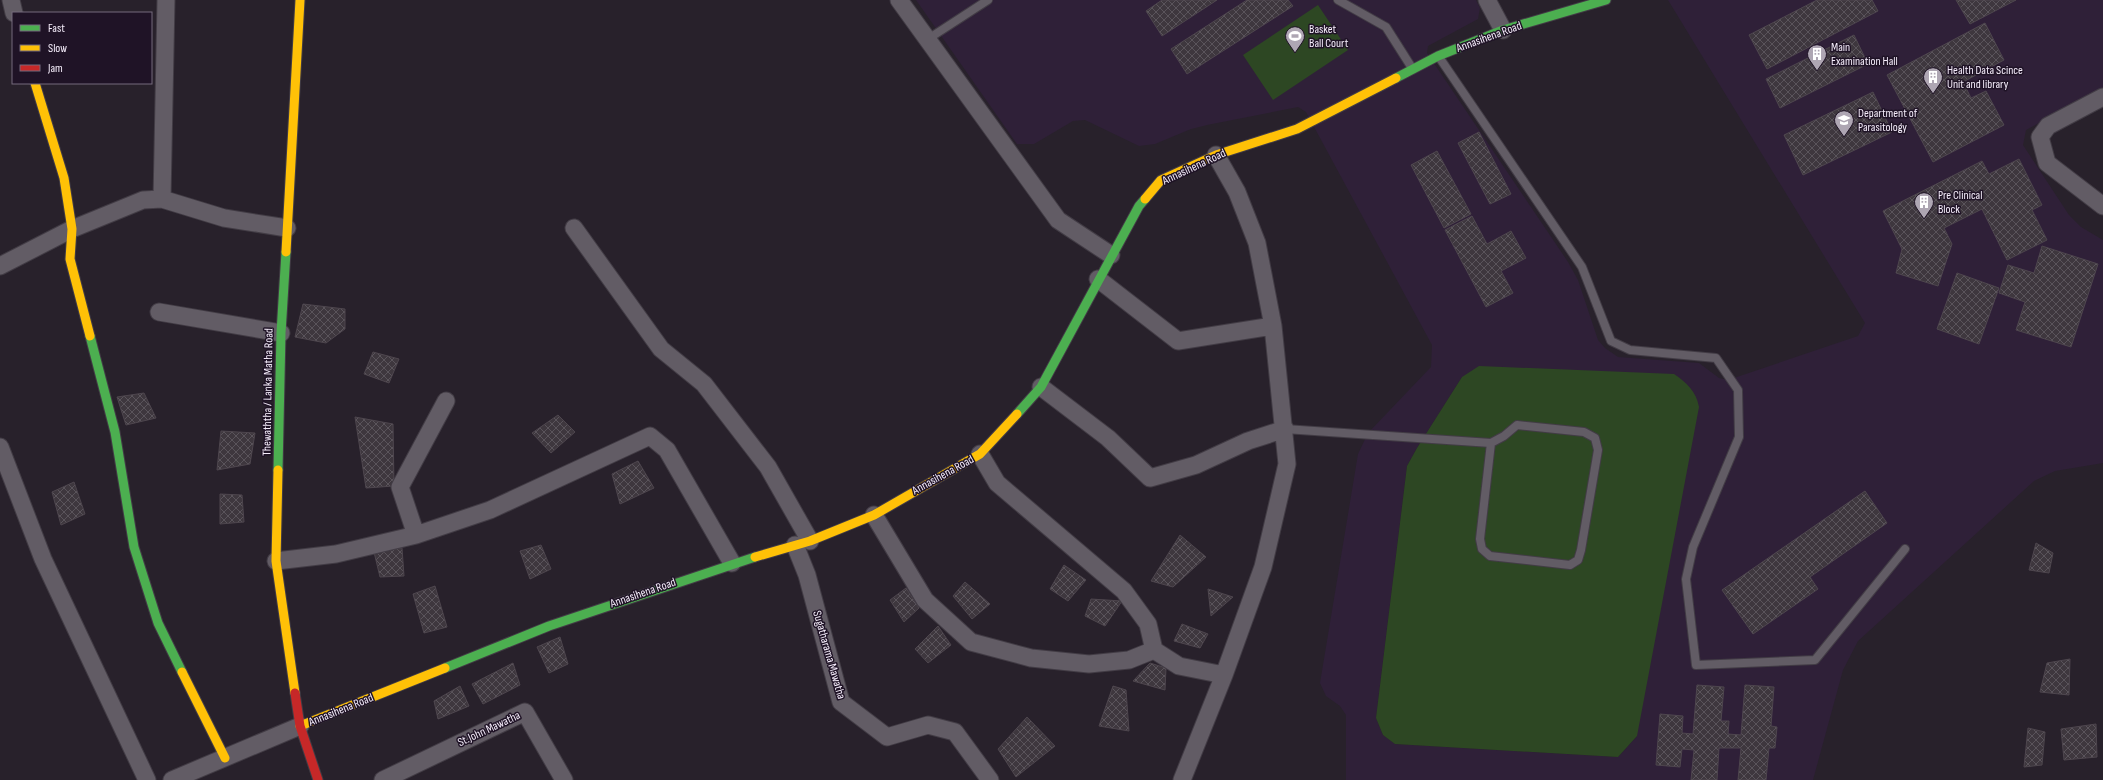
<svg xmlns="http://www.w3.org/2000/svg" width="2103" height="780" font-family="'Sofia Sans Condensed',sans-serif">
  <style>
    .built { fill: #2f2038; fill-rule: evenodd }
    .green { fill: #2d4723 }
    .building { fill: url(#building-cross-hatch); stroke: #4e464e }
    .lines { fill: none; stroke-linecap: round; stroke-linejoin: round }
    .lane-casing { stroke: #423c45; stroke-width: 10 }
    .street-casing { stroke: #423c45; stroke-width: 19 }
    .fast-casing { stroke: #423c45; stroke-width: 11 }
    .slow-casing { stroke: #423c45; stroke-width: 11 }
    .jam-casing { stroke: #423c45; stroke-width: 11 }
    .lane { stroke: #625c65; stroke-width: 8 }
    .street { stroke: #625c65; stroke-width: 17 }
    .fast { stroke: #4caf50; stroke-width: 9 }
    .slow { stroke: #ffc107; stroke-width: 9 }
    .jam { stroke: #c62828; stroke-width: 9 }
    .labels { text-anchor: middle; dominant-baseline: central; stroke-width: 3; stroke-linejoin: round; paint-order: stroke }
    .poi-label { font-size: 12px; fill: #f6eefc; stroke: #1f1326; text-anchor: start }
    .street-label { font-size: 12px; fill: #f6eefc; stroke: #1f1326 }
  </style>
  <defs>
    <pattern id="building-cross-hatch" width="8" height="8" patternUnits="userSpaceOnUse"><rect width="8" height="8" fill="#3e373e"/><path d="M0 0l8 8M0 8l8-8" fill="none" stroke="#5a545b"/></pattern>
  </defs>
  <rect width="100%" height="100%" fill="#28212b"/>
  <path class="built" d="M916 0H1476L1480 8 1478 19 1428 46 1427 53 1568 262 1578 280 1598 340 1605 348 1618 357 1699 363 1719 378 1728 380 1858 336 1865 323 1668 0H2103V89L2026 130 2023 145 2069 215 2081 227 2103 240V463L2055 471 2034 481 1858 641 1843 670 1813 780H1346V715L1340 706 1326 696 1320 683 1358 454 1368 433 1431 367 1432 345 1306 112 1298 107 1207 125 1191 129 1155 144 1139 146 1085 120 1073 121 1034 144H1017ZM1462 377 1637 736 1618 757 1395 744 1383 735 1376 718 1407 466 1417 448Z"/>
  <path class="green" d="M1318 5 1348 50 1273 100 1243 55Z
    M1479 366 1674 374C1687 383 1696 391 1699 407L1637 736 1618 757 1395 744 1383 735 1376 718 1407 466 1417 448 1462 377Z"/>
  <path class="building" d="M1162 0H1217L1162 36 1146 11Z
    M1247 0H1288L1293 6 1187 74 1171 49Z
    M1817 0H1872L1878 11 1767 69 1749 35Z
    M1956 0H2016L1970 24Z
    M1985 23 2004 60 1963 82 1971 98 1986 91 2004 125 1933 162 1887 75Z
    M1854 35 1868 64 1780 108 1766 79Z
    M1873 92 1892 132 1803 175 1784 135Z
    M1479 132 1511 194 1490 204 1458 143Z
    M1437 151 1471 214 1444 228 1411 165Z
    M2019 159 2042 205 2032 210 2047 240 2007 260 1982 209 1944 228 1952 244 1938 286 1896 273 1902 249 1883 211 1982 161 1989 174Z
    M1472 216 1487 244 1511 231 1526 258 1501 271 1513 293 1486 307 1445 230Z
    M2042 246 2098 264 2071 347 2016 330 2025 302 1999 293 2008 265 2034 273Z
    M1957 273 1999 288 1979 344 1937 329Z
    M303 304 345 309V329L326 343 295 337Z
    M373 352 399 359 389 383 364 374Z
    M144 393 156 418 126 425 117 397Z
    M558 415 575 432 551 453 532 433Z
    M355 417 393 424 394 486 366 488Z
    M221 431 255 433 250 464 217 470Z
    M638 461 654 488 620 504 612 474Z
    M74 482 85 514 61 525 52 492Z
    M1865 491 1887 523 1810 577 1818 589 1753 634 1722 590Z
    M220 494 242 495 244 522 220 524Z
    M1180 535 1206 557 1173 587 1151 581Z
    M2036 543 2053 553 2049 573 2029 570Z
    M541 545 551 569 530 579 520 551Z
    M402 548 404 576 380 577 374 552Z
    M1064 565 1086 580 1068 601 1050 589Z
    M965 582 990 604 972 619 953 596Z
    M435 586 447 627 424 633 413 594Z
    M906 588 919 608 904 622 890 600Z
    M1208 589 1233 597 1211 616Z
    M1091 599 1122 601 1105 626 1085 616Z
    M1182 624 1208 634 1200 648 1174 641Z
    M938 626 951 645 928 663 915 649Z
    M560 637 568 664 549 673 537 647Z
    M2070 659 2069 695 2040 692 2047 663Z
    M513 663 520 685 483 704 472 684Z
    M1150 663 1166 668 1165 690 1133 681Z
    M1697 685 1724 687 1721 721H1729L1728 734 1741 735 1745 685 1774 687 1771 726 1777 727 1775 748H1769L1766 780H1738L1741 748H1719L1717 780H1691L1694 750 1682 749 1680 767 1656 765 1660 714 1683 716 1682 733 1693 734Z
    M460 686 469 706 438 719 434 701Z
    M1113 686 1126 690 1129 731 1099 726Z
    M1027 717 1055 746 1016 777 998 749Z
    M2096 724 2097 757 2064 760 2061 729Z
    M2028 728 2045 732 2042 765 2024 767Z"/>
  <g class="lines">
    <defs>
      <path id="lane" d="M1338 0 1386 27 1412 68
        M928 39 988 0
        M1439 57 1582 267 1611 341 1630 350 1716 358 1738 390 1739 437 1693 547 1686 579 1696 665 1815 660 1905 549
        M1285 429 1491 443 1504 436 1517 425 1584 432 1595 438 1598 450 1581 550 1578 560 1570 565 1490 556 1482 549 1480 539 1491 443"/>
      <path id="street" d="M11 0 14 13
        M899 0 1058 220 1111 255
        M1487 0 1503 30
        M2103 97 2048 126 2040 137 2047 163 2103 206
        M162 199 166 0
        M574 228 661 349 704 384 768 467 810 541
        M0 266 72 229 143 200 162 199 224 218 287 228
        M1098 279 1178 341 1273 326
        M159 312 281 333
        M1041 387 1108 438 1150 478 1196 465 1248 441 1285 429
        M0 447 43 559 147 780
        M980 454 997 483 1124 591 1148 624 1154 650 1179 666 1224 675
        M874 515 925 600 971 642 1031 658 1089 664 1129 660 1154 650
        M416 535 400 487 446 401
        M795 545 807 575 841 702 887 737 928 725 955 732 990 780
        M276 561 336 554 416 535 490 510 650 436 667 450 732 563
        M172 780 300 726
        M383 780 525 712 564 780
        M1182 780 1224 675 1263 567 1287 464 1273 326 1257 243 1237 192 1216 155"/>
      <path id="fast" d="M1396 78 1438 56 1503 30 1606 0
        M90 336 115 432 134 547 158 623 182 672
        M1017 414 1041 387 1139 206 1145 199
        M278 470 281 333 286 252
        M445 668 549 626 755 557"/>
      <path id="slow" d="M35 83 64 178 72 229 70 259 90 336
        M1145 199 1161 180 1216 155 1297 129 1396 78
        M286 252 300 0
        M278 470 276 561 295 693
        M755 557 810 541 874 515 980 454 1017 414
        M182 672 225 758
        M300 726 445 668"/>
      <path id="jam" d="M295 693 300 726 318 780"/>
    </defs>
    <use href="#lane" class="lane-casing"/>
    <use href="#street" class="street-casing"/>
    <use href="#fast" class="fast-casing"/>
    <use href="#slow" class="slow-casing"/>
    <use href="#jam" class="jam-casing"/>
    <use href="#lane" class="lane"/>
    <use href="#street" class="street"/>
    <use href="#fast" class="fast"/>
    <use href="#slow" class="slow"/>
    <use href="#jam" class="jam"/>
  </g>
  <defs>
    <symbol id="stadium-pin" viewBox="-11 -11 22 30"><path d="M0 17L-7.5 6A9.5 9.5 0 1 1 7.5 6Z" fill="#aea6b3" stroke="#1f1326"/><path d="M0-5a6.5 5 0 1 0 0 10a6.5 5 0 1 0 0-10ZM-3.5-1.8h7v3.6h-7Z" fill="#fff"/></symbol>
    <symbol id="building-pin" viewBox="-11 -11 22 30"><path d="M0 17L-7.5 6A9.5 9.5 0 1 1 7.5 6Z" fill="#aea6b3" stroke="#1f1326"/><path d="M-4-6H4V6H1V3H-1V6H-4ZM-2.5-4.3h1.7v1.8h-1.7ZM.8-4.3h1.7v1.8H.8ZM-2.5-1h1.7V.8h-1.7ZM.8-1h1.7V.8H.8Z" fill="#fff"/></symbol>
    <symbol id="university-pin" viewBox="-11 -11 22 30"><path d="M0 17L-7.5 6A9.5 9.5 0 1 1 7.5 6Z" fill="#aea6b3" stroke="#1f1326"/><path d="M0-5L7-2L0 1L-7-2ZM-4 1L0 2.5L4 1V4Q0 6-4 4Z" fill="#fff"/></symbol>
  </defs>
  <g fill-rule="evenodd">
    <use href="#stadium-pin" x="1284" y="25" width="22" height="30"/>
    <use href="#building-pin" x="1806" y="43" width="22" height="30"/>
    <use href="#building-pin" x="1922" y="66" width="22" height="30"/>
    <use href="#university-pin" x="1833" y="109" width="22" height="30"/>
    <use href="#building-pin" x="1913" y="191" width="22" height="30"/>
  </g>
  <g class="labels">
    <g class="poi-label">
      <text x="1309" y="29">Basket<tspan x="1309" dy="14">Ball Court</tspan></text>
      <text x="1831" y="47">Main<tspan x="1831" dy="14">Examination Hall</tspan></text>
      <text x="1947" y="70">Health Data Scince<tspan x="1947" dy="14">Unit and library</tspan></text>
      <text x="1858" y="113">Department of<tspan x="1858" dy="14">Parasitology</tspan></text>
      <text x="1938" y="195">Pre Clinical<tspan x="1938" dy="14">Block</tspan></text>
    </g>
    <g class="street-label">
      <text transform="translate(1489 37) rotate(-20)">Annasihena Road</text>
      <text transform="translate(1194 167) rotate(-25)">Annasihena Road</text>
      <text transform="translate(268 392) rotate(-89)">Thewaththa / Lanka Matha Road</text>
      <text transform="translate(943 475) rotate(-29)">Annasihena Road</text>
      <text transform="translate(643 593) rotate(-19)">Annasihena Road</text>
      <text transform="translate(829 655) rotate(74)">Sugatharama Mawatha</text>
      <text transform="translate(341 710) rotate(-22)">Annasihena Road</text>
      <text transform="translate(489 729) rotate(-25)">St.John Mawatha</text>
    </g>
  </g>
  <rect x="12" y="12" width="140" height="72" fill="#1f1326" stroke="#756b7c"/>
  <rect x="20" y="25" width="20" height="6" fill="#4caf50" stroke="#756b7c"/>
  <text x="48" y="32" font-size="12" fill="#f6eefc">Fast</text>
  <rect x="20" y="45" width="20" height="6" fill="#ffc107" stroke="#756b7c"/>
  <text x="48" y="52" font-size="12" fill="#f6eefc">Slow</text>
  <rect x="20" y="65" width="20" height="6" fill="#c62828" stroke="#756b7c"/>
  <text x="48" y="72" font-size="12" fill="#f6eefc">Jam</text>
</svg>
